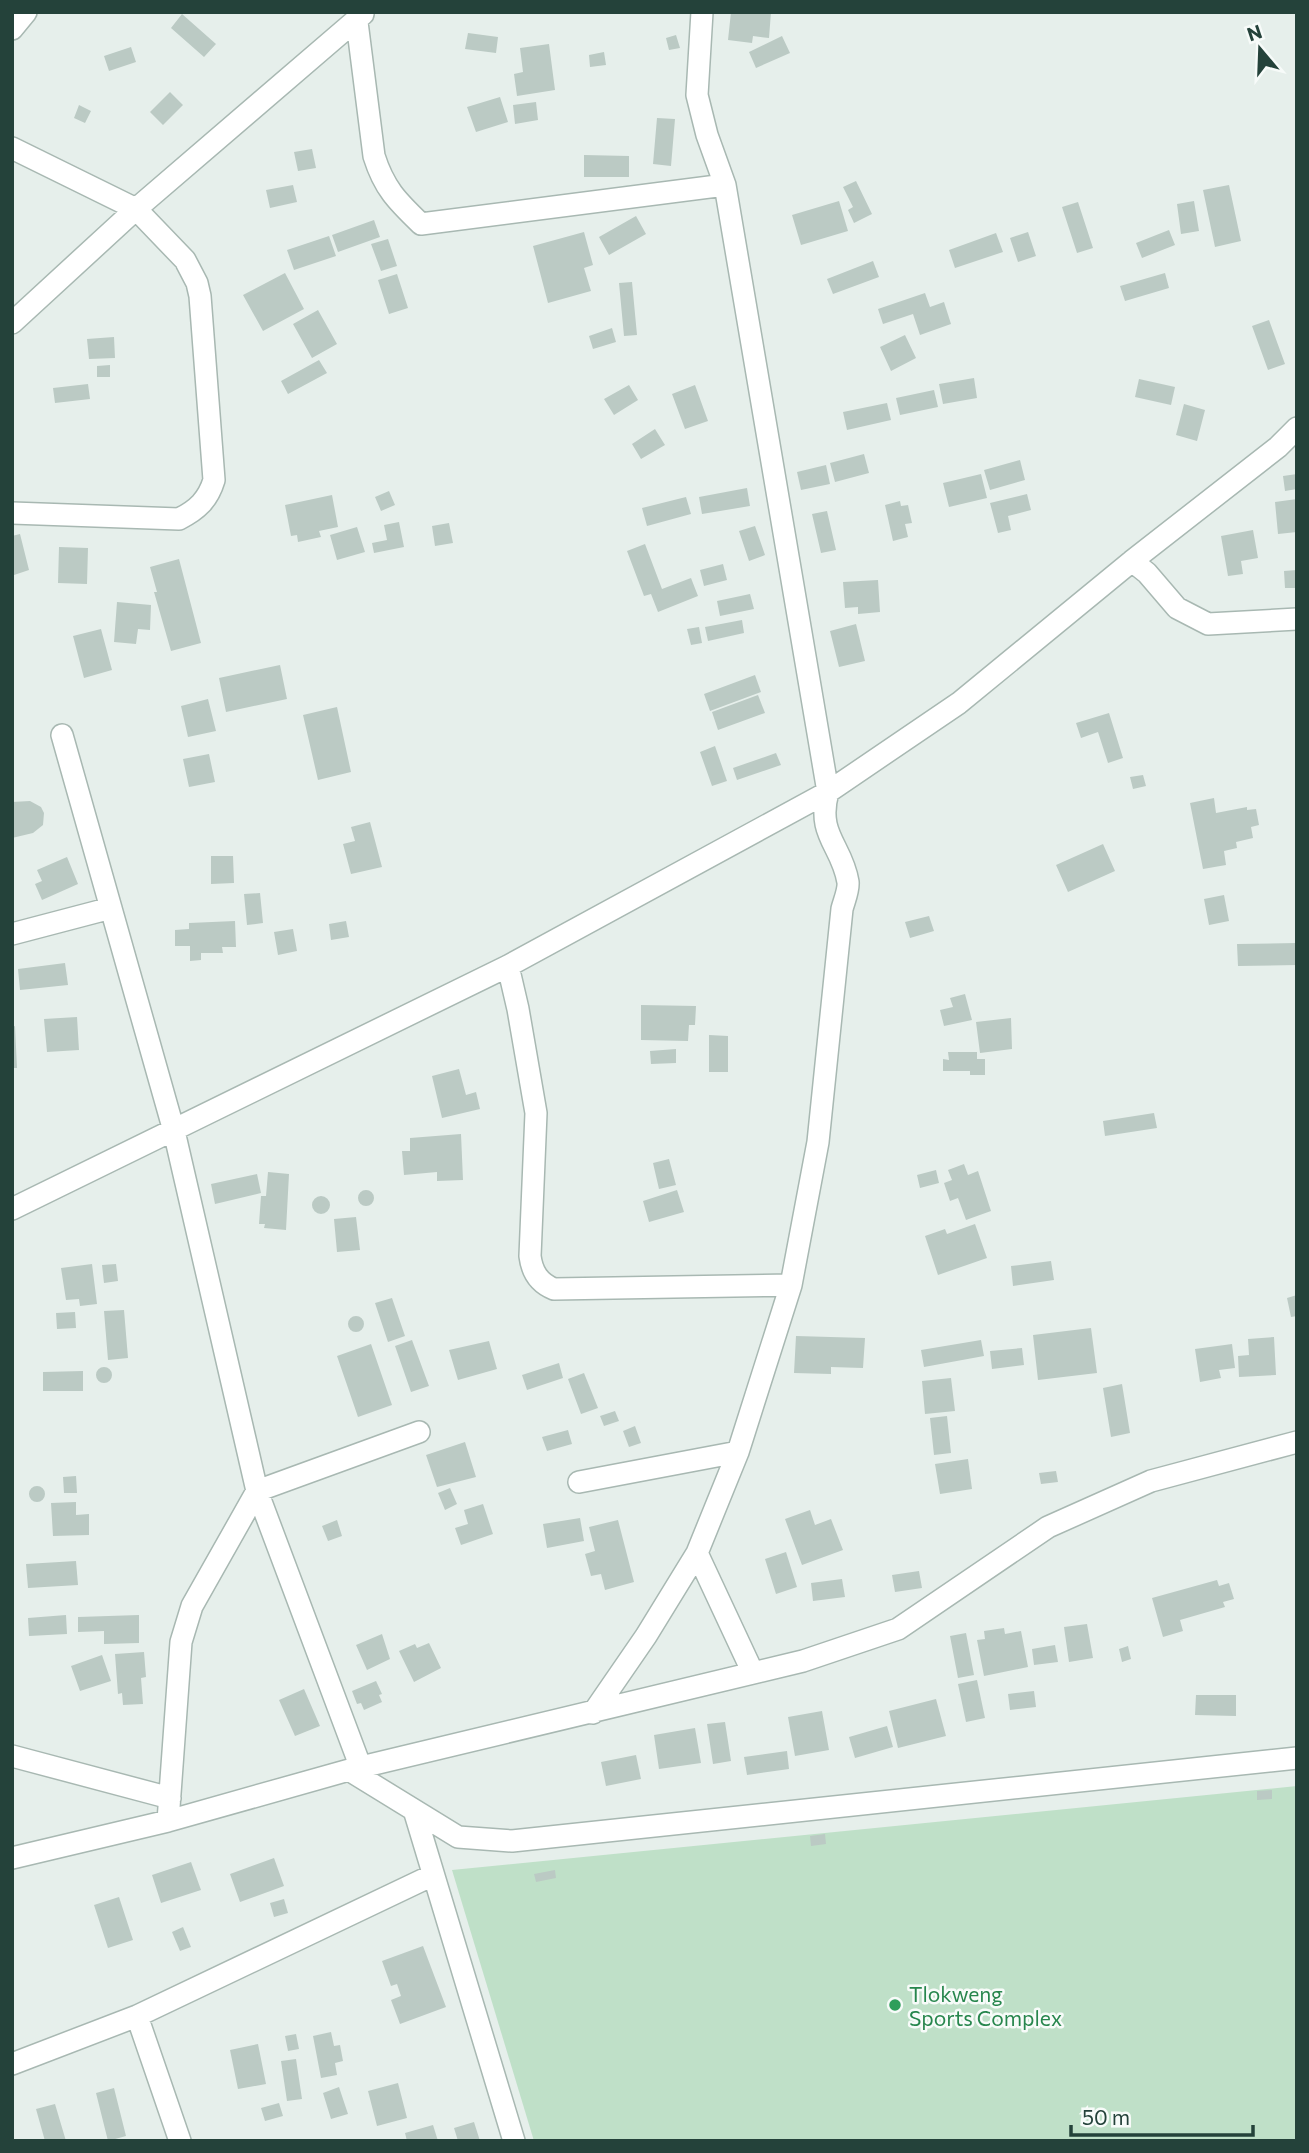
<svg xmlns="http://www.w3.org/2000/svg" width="1309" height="2153" font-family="Commissioner,sans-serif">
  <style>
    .pitch { fill: #bfe0c8 }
    .building { fill: #bbcac4 }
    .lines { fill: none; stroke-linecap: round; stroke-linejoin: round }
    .minor-casing { stroke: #a8b8b2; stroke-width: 24 }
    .minor { stroke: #fff; stroke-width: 21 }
    .leisure-dot { fill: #2e9e5b; stroke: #f7fbf9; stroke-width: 2.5 }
    .labels { text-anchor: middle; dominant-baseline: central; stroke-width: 5; stroke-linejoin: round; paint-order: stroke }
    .leisure-label { font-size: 21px; fill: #27864d; stroke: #f7fbf9; text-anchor: start }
  </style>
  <rect width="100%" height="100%" fill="#e6efeb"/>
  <path class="pitch" d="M1297 1786V2141H534L452 1870Z"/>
  <path class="building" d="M731 12H771L769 38 753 36 752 43 728 40Z
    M182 14 216 44 204 57 171 28Z
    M468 33 498 37 496 53 465 49Z
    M676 35 680 48 669 50 666 38Z
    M782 36 790 53 756 68 749 52Z
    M549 44 555 90 517 96 514 74 523 72 520 48Z
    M131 47 136 62 109 71 104 56Z
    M604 52 606 65 590 67 589 55Z
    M170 92 183 105 163 125 150 112Z
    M500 97 508 122 476 132 467 107Z
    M536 102 538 120 515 124 513 105Z
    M79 105 91 111 85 123 74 118Z
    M657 118 675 119 671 166 653 164Z
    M312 149 316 168 298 171 294 152Z
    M584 155 629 156V177H584Z
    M856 181 872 214 854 223 848 210 853 207 843 187Z
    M293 185 297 202 270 208 266 190Z
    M1229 185 1241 241 1215 247 1203 190Z
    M839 201 848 231 801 245 792 215Z
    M1194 201 1199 231 1181 234 1177 204Z
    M1078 202 1093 248 1077 253 1062 207Z
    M636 216 646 234 609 255 599 237Z
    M374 220 380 237 338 252 332 235Z
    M1169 230 1175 245 1142 258 1136 243Z
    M584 232 593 265 584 268 591 291 548 303 533 246Z
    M1028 232 1036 256 1018 262 1010 238Z
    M996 233 1003 252 955 268 949 250Z
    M329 236 336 256 294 270 287 250Z
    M388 239 397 266 381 271 371 244Z
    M873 261 879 277 833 294 827 279Z
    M285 273 304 309 263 331 243 295Z
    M1165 273 1169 288 1125 301 1120 286Z
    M397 274 408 308 389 314 378 280Z
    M632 282 637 335 624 336 619 283Z
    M925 293 930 307 944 302 951 324 920 335 913 314 883 324 878 309Z
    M318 310 337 344 312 358 293 324Z
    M1269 320 1285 364 1268 370 1252 326Z
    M612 328 616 342 593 349 589 336Z
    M905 335 916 358 891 371 880 347Z
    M114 337 115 358 89 359 87 339Z
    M319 360 327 373 288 394 281 381Z
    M110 365V377H97V366Z
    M974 378 977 398 943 404 939 384Z
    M1139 379 1175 387 1171 405 1135 397Z
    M88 384 90 399 55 403 53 388Z
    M629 385 638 400 614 415 604 399Z
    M695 385 708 421 685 429 672 394Z
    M934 390 938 407 900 415 896 398Z
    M887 403 891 420 847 430 843 412Z
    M1184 404 1205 410 1197 441 1176 435Z
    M655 429 665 445 641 459 632 444Z
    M864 454 869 473 835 482 830 463Z
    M1020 460 1025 480 990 490 984 470Z
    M826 465 830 484 801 490 797 472Z
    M981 474 987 498 949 507 943 483Z
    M1297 474V489L1285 491 1283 476Z
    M747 488 750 506 702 514 699 497Z
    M389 491 395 505 381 511 375 497Z
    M1027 494 1031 510 1008 516 1011 530 998 533 990 503Z
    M332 495 338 527 319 531 321 537 298 542 297 535 291 536 285 505Z
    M686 497 691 514 647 526 642 508Z
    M1297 499V532L1278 534 1275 502Z
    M900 501 901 506 908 505 912 523 905 524 908 537 893 541 885 505Z
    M827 511 836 550 821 553 812 514Z
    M399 522 404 547 374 553 372 543 387 540 384 525Z
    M449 523 453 543 435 546 432 526Z
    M755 526 765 555 749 561 739 531Z
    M357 527 365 552 337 560 330 535Z
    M1253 530 1258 558 1241 561 1243 574 1228 576 1221 536Z
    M20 534 29 570 14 575 12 536Z
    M645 544 662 589 691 578 698 596 658 612 651 594 644 596 627 551Z
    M59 547 88 548 87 584 58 583Z
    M179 559 201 643 171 651 154 592H157L150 567Z
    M723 564 727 580 704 586 700 570Z
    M1297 570V588H1285L1284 571Z
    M878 580 880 612 858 614V607L845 608 843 582Z
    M750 594 754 609 720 616 717 601Z
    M117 602 151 605 150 630 138 629 136 644 114 642Z
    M742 620 744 633 708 641 705 627Z
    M856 624 865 661 839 667 830 631Z
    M699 627 702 643 691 645 687 629Z
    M101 629 112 670 84 678 73 636Z
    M280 665 287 699 226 712 219 678Z
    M755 675 761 692 710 711 704 694Z
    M758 695 765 713 718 730 712 712Z
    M208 699 216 731 188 737 181 706Z
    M337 707 351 772 318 780 303 715Z
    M1109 713 1123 758 1108 763 1098 732 1081 738 1076 723Z
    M715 746 727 781 712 786 700 752Z
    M776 753 781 765 737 780 733 768Z
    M209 754 215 782 189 787 183 759Z
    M1143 775 1146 786 1133 789 1130 777Z
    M1214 798 1216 813 1247 807V810L1256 809 1259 825 1251 827 1253 838 1236 842 1237 848 1224 851 1226 865 1203 869 1190 803Z
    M30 801 41 807 44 813 43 825 33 833 12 838V802Z
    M370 822 382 867 351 874 343 844 355 841 351 827Z
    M1103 844 1115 871 1068 892 1056 865Z
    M211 856H233L234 883 211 884Z
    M67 857 78 884 42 900 35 884 42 881 37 870Z
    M260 893 263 923 247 925 244 894Z
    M1224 895 1229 921 1209 925 1204 899Z
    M929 916 934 931 910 938 905 922Z
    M235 921 236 947H222L223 953H201V960L190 961V946H175V930L189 929V923Z
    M346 921 349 937 331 940 329 924Z
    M293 929 297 951 278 955 274 932Z
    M1297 943V965L1238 966 1237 944Z
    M65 963 68 985 20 990 18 969Z
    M965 994 972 1020 944 1026 940 1010 953 1007 950 998Z
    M641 1005 696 1006 695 1025H689L688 1041 641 1040Z
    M77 1017 79 1050 47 1052 44 1019Z
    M1011 1018 1012 1049 980 1053 976 1022Z
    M15 1026 17 1068H12V1027Z
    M709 1035 728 1036V1072H709Z
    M676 1049V1063L651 1064 650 1051Z
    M948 1052H977V1059H985V1075H970V1071H943V1059L949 1060Z
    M459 1069 466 1095 476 1092 480 1109 442 1118 432 1076Z
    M1154 1113 1157 1128 1105 1136 1103 1121Z
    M461 1134 463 1180 437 1181V1172L404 1175 402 1151H410V1138Z
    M669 1159 676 1185 659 1189 653 1163Z
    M964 1164 968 1175 978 1171 991 1211 966 1220 958 1198 950 1201 944 1183 952 1180 948 1170Z
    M936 1170 939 1183 920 1188 917 1175Z
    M268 1172 289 1174 286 1230 264 1228 265 1224H259L261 1196H266Z
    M257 1174 261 1193 215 1204 211 1184Z
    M358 1198a8 8 0 1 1 16 0a8 8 0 1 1-16 0Z
    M677 1190 684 1212 649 1222 643 1201Z
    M312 1205a9 9 0 1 1 18 0a9 9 0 1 1-18 0Z
    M356 1217 360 1250 337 1252 334 1219Z
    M975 1224 987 1258 938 1275 925 1236 945 1229 947 1234Z
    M1051 1261 1054 1280 1013 1286 1011 1266Z
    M92 1264 97 1304 80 1306 79 1299 66 1300 61 1268Z
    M116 1264 118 1281 104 1283 102 1265Z
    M1297 1295V1316L1291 1317 1287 1298Z
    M392 1298 405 1336 388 1342 375 1303Z
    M124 1310 128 1358 108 1360 104 1311Z
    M75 1312 76 1328 57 1329 56 1313Z
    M348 1324a8 8 0 1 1 16 0a8 8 0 1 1-16 0Z
    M1091 1328 1097 1373 1038 1380 1033 1335Z
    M796 1336 865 1338 863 1368 831 1367V1374L794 1373Z
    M1274 1337 1276 1375 1239 1377 1238 1356 1249 1355 1248 1339Z
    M412 1340 429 1386 411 1392 395 1346Z
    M981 1340 984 1356 924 1367 921 1350Z
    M489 1341 497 1369 458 1380 449 1350Z
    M371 1344 392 1405 358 1417 337 1356Z
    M1232 1344 1235 1368 1219 1370 1221 1378 1200 1382 1195 1349Z
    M1022 1348 1024 1365 992 1369 990 1351Z
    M559 1363 563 1378 527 1390 522 1375Z
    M96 1375a8 8 0 1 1 16 0a8 8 0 1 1-16 0Z
    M83 1371V1391H43V1372Z
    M584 1373 598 1408 581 1414 568 1379Z
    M951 1378 955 1411 925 1414 922 1381Z
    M1122 1384 1130 1433 1111 1437 1103 1388Z
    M615 1411 619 1421 604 1426 600 1416Z
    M947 1416 951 1453 934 1455 930 1418Z
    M635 1426 641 1443 629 1447 623 1431Z
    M568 1430 572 1444 547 1451 542 1437Z
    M465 1442 476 1477 437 1487 426 1455Z
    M968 1459 972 1489 940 1494 935 1464Z
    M1056 1471 1058 1482 1041 1484 1039 1473Z
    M76 1476 77 1493H64L63 1477Z
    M29 1494a8 8 0 1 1 16 0a8 8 0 1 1-16 0Z
    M450 1488 457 1504 445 1510 438 1493Z
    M76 1502V1515L89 1514V1535L53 1536 51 1503Z
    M483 1504 493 1534 461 1545 455 1528 468 1524 464 1510Z
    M810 1510 815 1525 831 1519 843 1550 802 1565 785 1519Z
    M580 1518 584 1541 547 1548 543 1524Z
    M337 1520 342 1536 328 1541 322 1526Z
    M618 1520 634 1582 605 1590 601 1574 591 1576 585 1554 595 1551 589 1527Z
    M786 1552 797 1587 776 1594 765 1559Z
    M76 1561 78 1585 28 1588 26 1564Z
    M919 1571 922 1588 895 1592 892 1575Z
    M842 1579 845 1597 813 1601 811 1583Z
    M1217 1580 1219 1586 1229 1583 1234 1599 1223 1602 1225 1607 1180 1620 1183 1631 1163 1637 1152 1598Z
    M66 1615 67 1634 29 1636 28 1618Z
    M139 1615V1643L104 1644V1631L78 1632V1617Z
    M1087 1624 1093 1658 1069 1662 1064 1627Z
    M1004 1628 1005 1634 1021 1631 1028 1667 984 1676 977 1640 985 1639 984 1631Z
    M966 1633 974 1675 958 1678 950 1636Z
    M382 1634 390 1659 367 1670 356 1645Z
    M429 1643 441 1668 414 1682 399 1651 415 1644 417 1648Z
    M1055 1645 1058 1662 1034 1665 1032 1649Z
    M1128 1646 1131 1659 1122 1662 1119 1649Z
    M144 1652 146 1677 141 1678 143 1704 123 1705 122 1693 118 1694 115 1654Z
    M102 1655 111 1681 80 1691 71 1666Z
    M977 1680 985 1718 966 1722 958 1684Z
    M376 1681 382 1694 379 1695 382 1702 364 1710 361 1703 357 1704 352 1691Z
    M304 1689 320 1726 295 1736 279 1700Z
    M1034 1691 1036 1707 1010 1710 1008 1694Z
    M1196 1695H1236V1716L1195 1715Z
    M936 1699 946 1736 898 1748 889 1711Z
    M822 1711 829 1750 795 1756 788 1717Z
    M725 1722 731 1761 713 1764 707 1724Z
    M887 1726 893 1747 855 1758 849 1737Z
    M695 1728 701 1763 659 1769 654 1735Z
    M787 1751 789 1769 747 1775 744 1757Z
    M636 1755 641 1779 606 1786 601 1762Z
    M1272 1790V1799L1257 1800V1791Z
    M825 1834 826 1844 811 1846 810 1836Z
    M274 1858 284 1886 240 1902 230 1874Z
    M191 1862 201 1890 161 1903 152 1875Z
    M555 1870 556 1878 536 1882 534 1874Z
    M119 1897 133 1940 108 1948 94 1905Z
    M284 1899 288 1913 274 1917 270 1903Z
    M183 1927 191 1947 180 1951 172 1932Z
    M423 1946 446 2007 400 2024 391 2000 401 1996 397 1984 391 1986 382 1961Z
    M331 2032 334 2046 340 2045 343 2061 335 2063 337 2075 321 2078 313 2036Z
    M296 2034 299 2049 288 2051 285 2036Z
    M258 2044 266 2084 238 2089 230 2050Z
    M296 2059 302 2099 287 2101 281 2061Z
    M398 2083 407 2118 377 2126 368 2091Z
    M339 2087 348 2114 331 2119 323 2093Z
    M114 2088 126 2136 108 2141 96 2093Z
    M279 2103 283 2116 265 2121 261 2108Z
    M55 2104 66 2141H45L36 2109Z
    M474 2122 480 2141H458L454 2128Z
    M433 2125 438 2141H407L405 2133Z"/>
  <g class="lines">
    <defs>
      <path id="minor" d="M357 22 374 156C384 188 397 201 421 224L725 185
        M12 29 26 12
        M12 148 136 209 185 260 197 283 200 296 214 480C208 500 197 510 179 519L12 513
        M12 323 136 209 363 14
        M1132 561 1147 573 1177 608 1208 624 1297 619
        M62 735 174 1131 257 1491 361 1768
        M12 934 111 908
        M508 966 518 1009 536 1113 530 1256C532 1272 539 1283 554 1289L791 1285
        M12 1209 508 966 828 792 959 703 1132 561 1278 447 1297 428
        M579 1482 738 1452
        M697 1553 753 1673
        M593 1713 646 1636 697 1553 738 1452 791 1285 818 1142 842 909C844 901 849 890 848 882 842 845 816 835 828 792L725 185 707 135 697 95 702 12
        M12 1756 170 1798
        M349 1770 458 1837 512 1841 1297 1758
        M414 1810 514 2141
        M168 1821 181 1642 192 1606 257 1491 419 1432
        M12 1858 168 1821 349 1770 803 1661 898 1629 1048 1527 1151 1481 1297 1442
        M137 2016 180 2141
        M12 2064 137 2016 433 1875"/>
    </defs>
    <use href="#minor" class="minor-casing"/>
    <use href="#minor" class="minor"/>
  </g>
  <circle class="leisure-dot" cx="895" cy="2005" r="7"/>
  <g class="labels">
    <g class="leisure-label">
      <text x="909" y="1993">Tlokweng<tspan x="909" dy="24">Sports Complex</tspan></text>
    </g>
  </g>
  <rect width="1309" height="2153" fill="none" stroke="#24423a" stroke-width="28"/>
  <g transform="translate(1260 49) rotate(341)" stroke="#f7fbf9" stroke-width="5" paint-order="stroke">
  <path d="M0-5L12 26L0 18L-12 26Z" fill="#24423a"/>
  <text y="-10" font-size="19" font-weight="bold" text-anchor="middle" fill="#24423a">N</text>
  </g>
  <path d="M1071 2125v10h182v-10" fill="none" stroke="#24423a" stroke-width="3.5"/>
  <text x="1082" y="2125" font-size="21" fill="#24423a" stroke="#f7fbf9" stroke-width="5" paint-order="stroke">50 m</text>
</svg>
